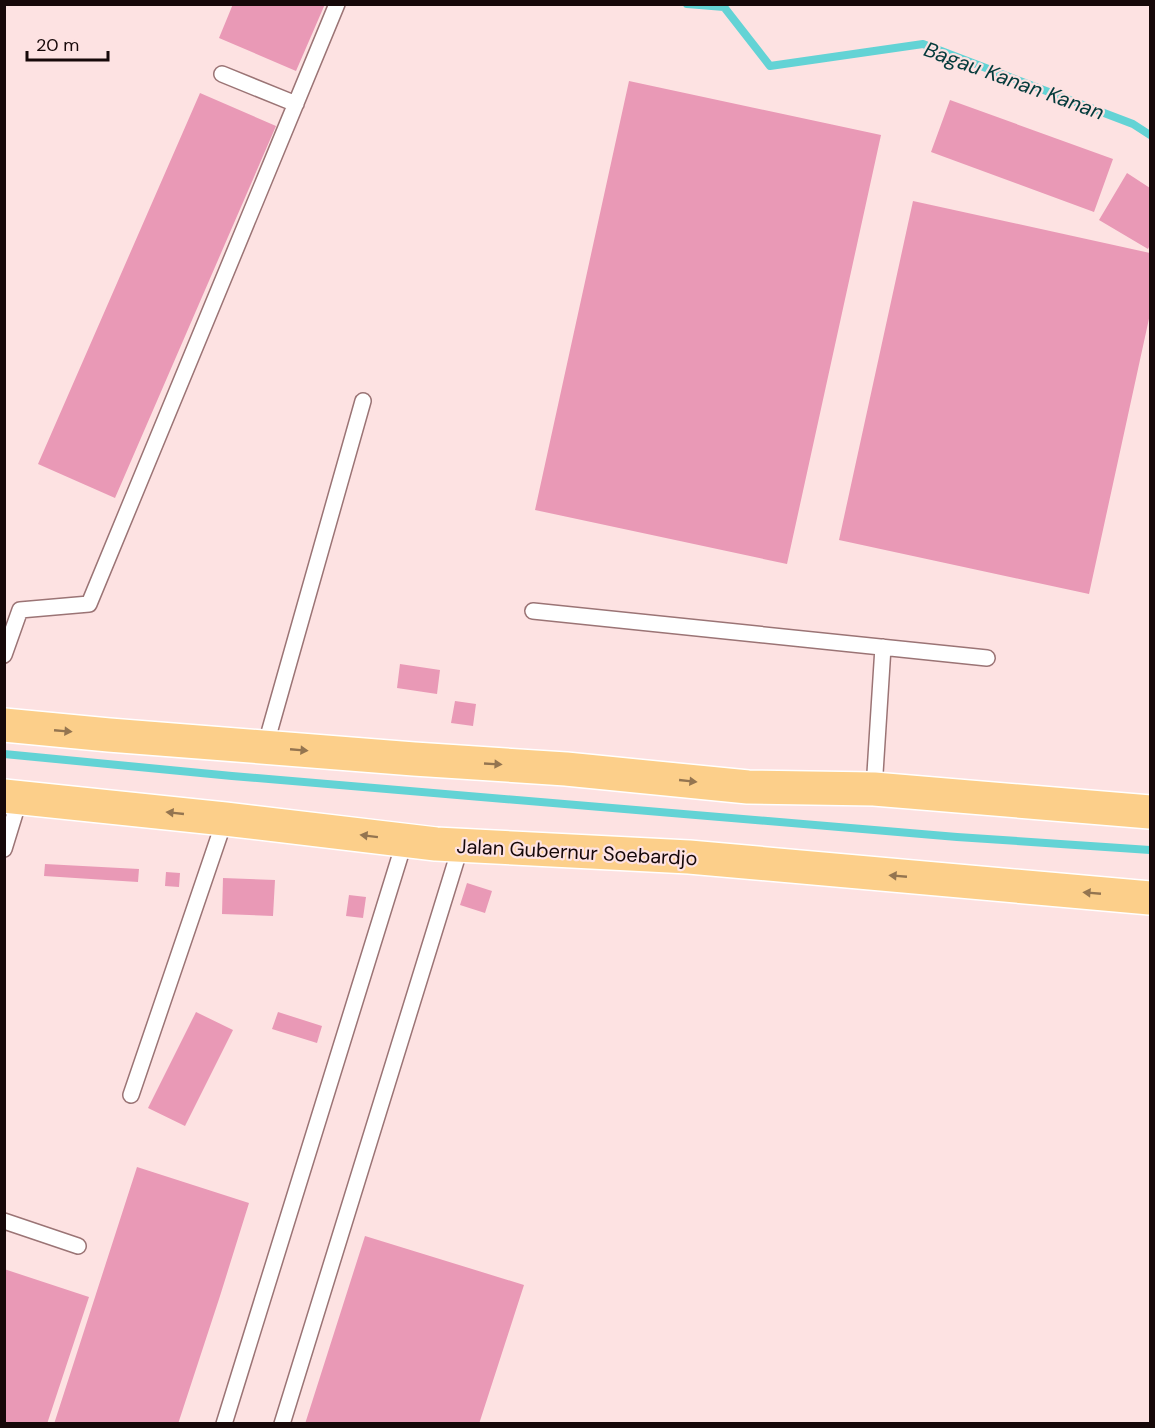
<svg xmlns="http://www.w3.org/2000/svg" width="1155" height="1428" font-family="'DM Sans',sans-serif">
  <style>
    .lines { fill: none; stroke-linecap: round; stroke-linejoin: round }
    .stream { stroke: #63d3d5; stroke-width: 8 }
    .building { fill: #e999b6 }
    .service-casing { stroke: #9b7475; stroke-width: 18 }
    .trunk-casing { stroke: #fff; stroke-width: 36 }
    .service { stroke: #fff; stroke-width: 15 }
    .trunk { stroke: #fccf8a; stroke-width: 33 }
    .oneway { fill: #947550 }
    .labels { text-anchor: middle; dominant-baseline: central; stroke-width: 4.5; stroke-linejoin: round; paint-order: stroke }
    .street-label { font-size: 20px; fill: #160809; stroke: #fde2e2 }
    .water-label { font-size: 21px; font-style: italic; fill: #033a3b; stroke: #fde2e2 }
  </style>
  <rect width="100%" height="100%" fill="#fde2e2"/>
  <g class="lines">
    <path class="stream" d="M687 4 724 7 770 66 923 44 1133 124 1150 135
      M4 754 232 776 957 837 1150 850"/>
  </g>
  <path class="building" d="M233 4H325L296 71 219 38Z
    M629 81 881 135 787 564 535 510Z
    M200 93 276 126 115 498 38 464Z
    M950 100 1113 159 1094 212 931 152Z
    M1127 173 1150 188V245L1148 249 1099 220Z
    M913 201 1150 253V314L1089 594 839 540Z
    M400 664 440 670 437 694 397 688Z
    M455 701 476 704 473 726 451 723Z
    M45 864 139 869 138 882 44 876Z
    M166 872 180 873 179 887 165 886Z
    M223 878 275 880 273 916 222 914Z
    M467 883 492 891 485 913 460 905Z
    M349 895 366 897 363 918 346 916Z
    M196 1012 233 1030 185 1126 148 1108Z
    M278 1012 322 1026 317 1043 272 1029Z
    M137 1167 249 1203 220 1296 178 1424H54Z
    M365 1236 524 1285 479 1424H305Z
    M4 1269 89 1297 47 1424H4Z"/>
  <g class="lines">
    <defs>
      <path id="service" d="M222 74 296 104
        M533 611 987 658
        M4 655 20 610 89 604 337 4
        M265 747 363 401
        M874 789 883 647
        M4 849 20 797
        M131 1095 225 819
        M4 1221 78 1246
        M224 1424 405 840
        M282 1424 461 845"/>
      <path id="trunk" d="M4 725 109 735 414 759 566 769 748 787 874 789 1150 812
        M4 796 225 819 436 844 689 857 1150 898"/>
    </defs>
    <use href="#service" class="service-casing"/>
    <use href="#trunk" class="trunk-casing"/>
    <use href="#service" class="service"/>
    <use href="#trunk" class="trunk"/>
  </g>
  <defs><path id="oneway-solid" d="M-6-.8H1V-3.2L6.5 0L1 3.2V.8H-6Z" transform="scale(1.5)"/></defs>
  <g class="oneway">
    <use href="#oneway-solid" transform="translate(63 731) rotate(5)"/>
    <use href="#oneway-solid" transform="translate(299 750) rotate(5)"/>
    <use href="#oneway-solid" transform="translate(493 764) rotate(3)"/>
    <use href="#oneway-solid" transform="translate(688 781) rotate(6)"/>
    <use href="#oneway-solid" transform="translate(175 813) rotate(-174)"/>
    <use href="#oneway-solid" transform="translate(369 836) rotate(-173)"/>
    <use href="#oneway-solid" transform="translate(898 876) rotate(-175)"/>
    <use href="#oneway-solid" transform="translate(1092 893) rotate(-175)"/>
  </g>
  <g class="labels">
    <g class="street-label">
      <text transform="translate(577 852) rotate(3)">Jalan Gubernur Soebardjo</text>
    </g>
    <g class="water-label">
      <text transform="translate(1014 81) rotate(20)">Bagau Kanan Kanan</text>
    </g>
  </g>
  <rect width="1155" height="1428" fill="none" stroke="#160809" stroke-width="12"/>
  <path d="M27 51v9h81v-9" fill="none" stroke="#160809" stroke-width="3"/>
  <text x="36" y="51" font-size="18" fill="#160809" stroke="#fde2e2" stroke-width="4.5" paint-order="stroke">20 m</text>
</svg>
